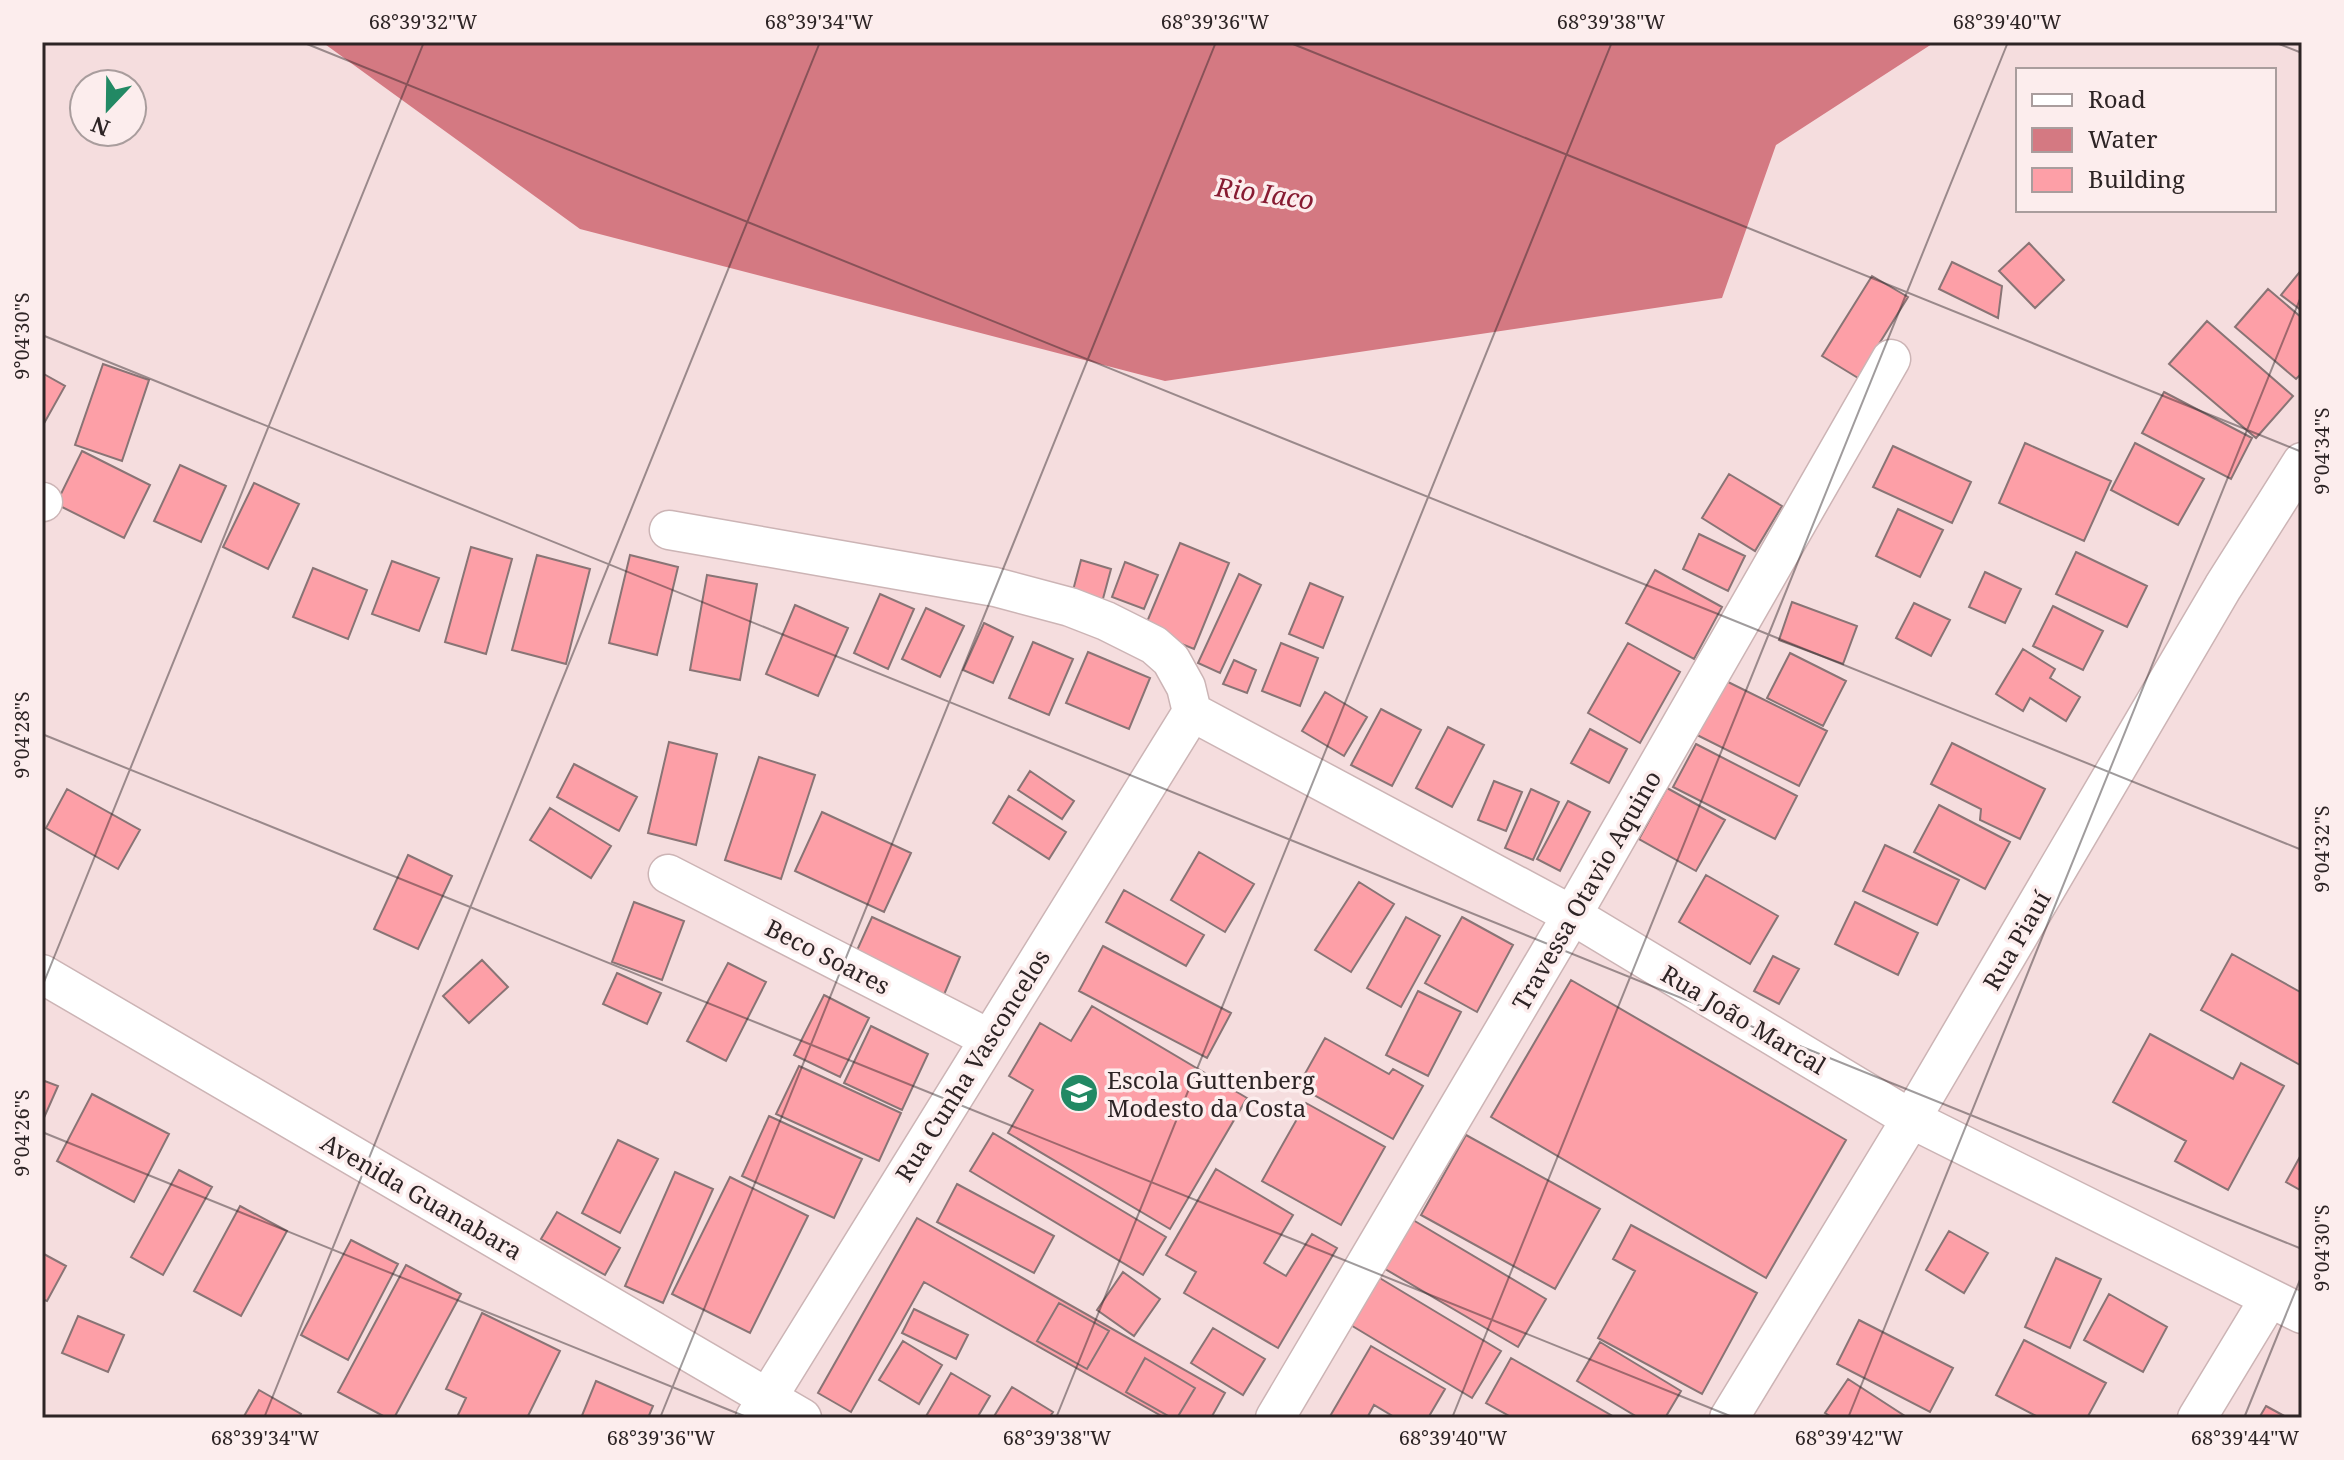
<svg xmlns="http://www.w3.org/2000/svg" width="2344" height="1460" font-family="'Noto Serif',serif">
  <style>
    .water { fill: #d47982 }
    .building { fill: #fd9fa7; stroke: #897475; stroke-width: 2 }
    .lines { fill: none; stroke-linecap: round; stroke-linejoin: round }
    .street-casing { stroke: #ccb4b5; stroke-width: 41 }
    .street { stroke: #fff; stroke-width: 38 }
    .ticks { fill: none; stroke: #2d2425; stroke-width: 2; stroke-opacity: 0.45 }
    .labels { text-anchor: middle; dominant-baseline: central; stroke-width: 7; stroke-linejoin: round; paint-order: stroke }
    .street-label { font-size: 24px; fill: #2d2425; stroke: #fceded }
    .poi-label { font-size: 24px; fill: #2d2425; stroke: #fceded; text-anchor: start }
    .water-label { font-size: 26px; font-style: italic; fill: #871b32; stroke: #fceded }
    .neatline { fill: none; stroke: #2d2425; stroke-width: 3 }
    .ticks-label { font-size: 20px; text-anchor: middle; fill: #2d2425 }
  </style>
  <rect width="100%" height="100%" fill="#f5ddde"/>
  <path class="water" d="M322 42H1935L1776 145 1722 298 1165 381 580 229Z"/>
  <path class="building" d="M2029 243 2064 280 2035 308 1999 271Z
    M1952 262 2002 286 1998 318 1939 289Z
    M2302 269V311L2281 295Z
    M1872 276 1908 297 1858 378 1822 356Z
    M2268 289 2302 318V373L2296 379 2235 327Z
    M2207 321 2293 396 2256 438 2169 364Z
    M103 364 149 380 122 461 75 445Z
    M42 373 65 386 42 427Z
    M2164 392 2252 438 2231 479 2142 433Z
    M2025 443 2111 481 2084 541 1999 503Z
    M2135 443 2204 479 2178 525 2111 490Z
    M1893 446 1971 482 1952 523 1873 487Z
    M82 451 150 485 124 538 56 504Z
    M180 465 226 486 201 542 154 521Z
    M1729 474 1782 506 1755 551 1702 518Z
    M254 483 299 504 268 569 223 547Z
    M1898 509 1943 530 1920 577 1876 556Z
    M1699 534 1745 556 1728 591 1683 569Z
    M1180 543 1229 563 1194 649 1144 629Z
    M471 547 512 559 486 654 445 642Z
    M2076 552 2147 586 2127 627 2056 594Z
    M537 555 590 569 566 664 512 650Z
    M630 555 678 567 657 655 609 643Z
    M1081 560 1111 569 1101 606 1071 598Z
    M392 561 439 578 419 631 372 614Z
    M1125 562 1158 575 1144 609 1112 597Z
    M313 568 367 590 348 639 293 617Z
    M1655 570 1722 607 1694 659 1626 623Z
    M1985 572 2021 589 2005 623 1969 607Z
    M1239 574 1261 585 1220 673 1198 663Z
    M707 575 757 584 740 680 690 670Z
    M1310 583 1343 597 1323 648 1289 634Z
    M880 594 914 609 888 669 854 653Z
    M1792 602 1857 626 1843 664 1779 640Z
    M1914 603 1950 620 1931 656 1896 638Z
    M795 605 848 628 818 696 766 674Z
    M2053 606 2103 631 2083 670 2033 646Z
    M926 608 964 626 940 677 902 659Z
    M984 623 1013 637 993 683 963 670Z
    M1033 642 1073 659 1049 715 1009 698Z
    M1281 643 1318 658 1300 706 1262 691Z
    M1628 643 1680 672 1640 743 1588 713Z
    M2023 649 2055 669 2050 678 2080 697 2066 721 2030 698 2023 711 1996 694Z
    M1088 652 1150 678 1129 729 1066 703Z
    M1790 653 1846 681 1823 726 1767 698Z
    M1234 660 1256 670 1247 693 1223 684Z
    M1724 680 1827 731 1799 786 1697 735Z
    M1325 692 1367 717 1344 756 1302 731Z
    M1381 709 1421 730 1392 786 1351 765Z
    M1448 727 1484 745 1452 807 1416 788Z
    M1590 729 1627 749 1609 783 1571 763Z
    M669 742 717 754 696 845 648 833Z
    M1952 743 2045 789 2020 839 1980 820 1981 809 1931 784Z
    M1696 744 1797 796 1775 839 1673 787Z
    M759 757 815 775 781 879 725 860Z
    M574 764 637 797 619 831 557 797Z
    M1030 771 1074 801 1062 819 1018 790Z
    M1494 781 1522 792 1506 831 1478 820Z
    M1667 788 1725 820 1696 871 1639 839Z
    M67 789 140 830 118 869 46 828Z
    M1531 789 1559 802 1533 860 1505 848Z
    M1009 796 1066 832 1049 859 993 823Z
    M1568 801 1590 812 1560 871 1537 859Z
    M1939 805 2010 842 1985 889 1914 852Z
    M550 808 611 846 591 878 530 840Z
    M822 812 911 853 884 912 795 871Z
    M1885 845 1959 880 1937 925 1863 891Z
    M1199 852 1254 884 1225 932 1171 900Z
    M408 855 452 876 418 949 374 929Z
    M1706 875 1778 916 1750 964 1679 922Z
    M1359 882 1394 904 1351 972 1315 950Z
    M1124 890 1204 935 1186 966 1106 922Z
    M634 902 684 921 662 980 612 962Z
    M1855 902 1918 933 1898 975 1835 944Z
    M872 917 960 957 943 997 854 957Z
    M1406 917 1440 936 1401 1007 1367 988Z
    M1462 917 1513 945 1477 1012 1425 983Z
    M1103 946 1231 1013 1207 1058 1079 991Z
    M2232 954 2302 993V1066L2201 1010Z
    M1773 956 1799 969 1779 1004 1754 991Z
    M482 960 508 987 469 1023 443 996Z
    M728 963 766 982 726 1061 687 1041Z
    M617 973 661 993 647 1024 603 1004Z
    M1571 980 1846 1140 1766 1278 1491 1117Z
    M1418 991 1461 1012 1428 1076 1386 1055Z
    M824 995 869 1018 840 1077 794 1055Z
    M1092 1006 1247 1098 1170 1229 1008 1133 1033 1090 1009 1076 1040 1023 1071 1041Z
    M871 1026 928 1054 902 1110 844 1083Z
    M2150 1034 2233 1079 2241 1063 2284 1086 2228 1190 2175 1161 2186 1141 2113 1102Z
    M1325 1038 1389 1074 1393 1069 1423 1086 1393 1139 1298 1086Z
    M799 1066 901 1113 879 1161 776 1114Z
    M42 1080 58 1086 43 1120H42Z
    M92 1094 169 1134 134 1202 57 1161Z
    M1306 1103 1385 1147 1341 1225 1262 1181Z
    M769 1116 862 1159 834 1218 742 1176Z
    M993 1133 1166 1237 1143 1275 970 1171Z
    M1466 1135 1600 1209 1555 1289 1421 1215Z
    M618 1140 658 1159 620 1233 582 1213Z
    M2302 1153V1191L2286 1182Z
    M1216 1169 1293 1215 1264 1263 1286 1276 1312 1234 1337 1248 1278 1348 1184 1293 1196 1272 1166 1255Z
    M179 1170 212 1187 163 1275 131 1257Z
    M675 1172 713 1189 663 1303 625 1286Z
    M730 1177 808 1216 750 1333 672 1294Z
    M957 1184 1054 1236 1034 1273 937 1222Z
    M240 1206 287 1231 241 1316 194 1291Z
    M557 1212 620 1248 605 1275 541 1239Z
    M1408 1217 1546 1299 1518 1347 1380 1266Z
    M917 1218 1225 1393 1211 1418H1165L924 1282 851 1412 818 1393Z
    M1631 1225 1757 1293 1702 1394 1598 1338 1635 1271 1613 1259Z
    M1949 1231 1988 1253 1964 1293 1926 1270Z
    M351 1240 398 1264 348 1360 301 1335Z
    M42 1253 66 1266 47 1301 42 1299Z
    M2056 1258 2101 1279 2070 1348 2025 1327Z
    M406 1265 461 1294 394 1418H387L338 1392Z
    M1123 1272 1160 1299 1134 1336 1097 1310Z
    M1378 1277 1501 1351 1472 1398 1349 1324Z
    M2109 1294 2167 1327 2143 1372 2084 1340Z
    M1059 1303 1109 1331 1087 1369 1037 1341Z
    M914 1309 968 1335 956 1359 902 1333Z
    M482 1313 560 1351 527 1418 457 1417 466 1398 446 1389Z
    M78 1316 124 1335 108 1372 62 1353Z
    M1859 1320 1953 1368 1930 1412 1837 1364Z
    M1213 1328 1265 1359 1243 1395 1191 1363Z
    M2024 1340 2106 1383 2087 1418H2040L1996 1395Z
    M903 1341 942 1365 919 1404 879 1380Z
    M1600 1342 1681 1391 1665 1418H1639L1577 1381Z
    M1371 1346 1445 1389 1428 1418H1396L1374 1405 1367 1418H1329Z
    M1145 1358 1195 1388 1177 1418H1172L1126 1392Z
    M1511 1358 1616 1418H1513L1486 1403Z
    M951 1373 990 1396 977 1418H925Z
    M1848 1379 1908 1418H1833L1825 1413Z
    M596 1381 653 1406 648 1418H581Z
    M1012 1387 1053 1412 1049 1418H993Z
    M259 1390 301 1414 299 1418H243Z
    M2266 1406 2288 1418H2259Z"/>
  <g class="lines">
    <defs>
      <path id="street" d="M42 502H43
        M669 530 995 587 1070 607 1106 621 1154 645 1171 660 1186 687 1192 712
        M1192 712 1572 915 1911 1119 2302 1314
        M668 874 988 1038
        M42 974 802 1418
        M755 1418 1192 712
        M1275 1418 1572 915 1891 359
        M1729 1418 1911 1119 2223 587 2302 462
        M2197 1418 2269 1299"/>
    </defs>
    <use href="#street" class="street-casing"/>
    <use href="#street" class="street"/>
  </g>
  <path class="ticks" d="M302 42 2302 850M1288 42 2302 452M2274 42 2302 53M42 335 2302 1249M42 734 1735 1418M42 987 424 42M42 1132 749 1418M264 1418 820 42M660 1418 1216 42M1056 1418 1612 42M1452 1418 2008 42M1848 1418 2302 294M2244 1418 2302 1275"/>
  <defs>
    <symbol id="school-disc" viewBox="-11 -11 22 22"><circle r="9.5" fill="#228964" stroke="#fceded"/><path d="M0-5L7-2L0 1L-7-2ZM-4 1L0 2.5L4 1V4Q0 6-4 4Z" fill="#fff"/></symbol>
  </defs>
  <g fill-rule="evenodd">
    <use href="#school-disc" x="1057" y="1071" width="44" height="44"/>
  </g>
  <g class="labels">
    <g class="street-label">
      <text transform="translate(1586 890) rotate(-60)">Travessa Otavio Aquino</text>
      <text transform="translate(2016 940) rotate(-60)">Rua Piauí</text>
      <text transform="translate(828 956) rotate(27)">Beco Soares</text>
      <text transform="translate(1744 1019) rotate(31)">Rua João Marcal</text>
      <text transform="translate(972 1065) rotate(-58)">Rua Cunha Vasconcelos</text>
      <text transform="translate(422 1196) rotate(30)">Avenida Guanabara</text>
    </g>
    <g class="poi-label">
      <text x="1107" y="1079">Escola Guttenberg<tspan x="1107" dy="28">Modesto da Costa</tspan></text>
    </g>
    <g class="water-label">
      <text transform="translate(1265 193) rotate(8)">Rio Iaco</text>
    </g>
  </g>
  <rect width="2344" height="1460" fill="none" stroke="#fceded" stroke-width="88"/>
  <rect x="2016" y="68" width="260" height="144" fill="#fceded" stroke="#a99d9d" stroke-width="2"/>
  <rect x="2032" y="94" width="40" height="12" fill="#ffffff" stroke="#a99d9d" stroke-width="2"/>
  <text x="2088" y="108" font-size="24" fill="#2d2425">Road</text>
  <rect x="2032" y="128" width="40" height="24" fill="#d47982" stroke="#a99d9d" stroke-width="2"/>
  <text x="2088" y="148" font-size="24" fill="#2d2425">Water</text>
  <rect x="2032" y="168" width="40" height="24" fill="#fd9fa7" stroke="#a99d9d" stroke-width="2"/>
  <text x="2088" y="188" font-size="24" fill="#2d2425">Building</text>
  <g transform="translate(108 108) rotate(202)"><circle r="38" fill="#fceded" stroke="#a99d9d" stroke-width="2"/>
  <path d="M0-6L14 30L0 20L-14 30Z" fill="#228964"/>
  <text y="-12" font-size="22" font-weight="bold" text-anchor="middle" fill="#2d2425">N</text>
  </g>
  <rect x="44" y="44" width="2256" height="1372" class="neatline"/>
  <g class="ticks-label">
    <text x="423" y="29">68°39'32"W</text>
    <text x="819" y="29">68°39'34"W</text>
    <text x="1215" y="29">68°39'36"W</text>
    <text x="1611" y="29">68°39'38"W</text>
    <text x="2007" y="29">68°39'40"W</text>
    <text transform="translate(22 336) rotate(-90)" y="7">9°04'30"S</text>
    <text transform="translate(2322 451) rotate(-90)" y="7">9°04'34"S</text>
    <text transform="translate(22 735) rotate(-90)" y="7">9°04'28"S</text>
    <text transform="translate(2322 849) rotate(-90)" y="7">9°04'32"S</text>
    <text transform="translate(22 1133) rotate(-90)" y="7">9°04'26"S</text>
    <text transform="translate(2322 1248) rotate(-90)" y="7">9°04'30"S</text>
    <text x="265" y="1445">68°39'34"W</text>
    <text x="661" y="1445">68°39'36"W</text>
    <text x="1057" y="1445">68°39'38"W</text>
    <text x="1453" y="1445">68°39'40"W</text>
    <text x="1849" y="1445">68°39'42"W</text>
    <text x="2245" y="1445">68°39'44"W</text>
  </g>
</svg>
